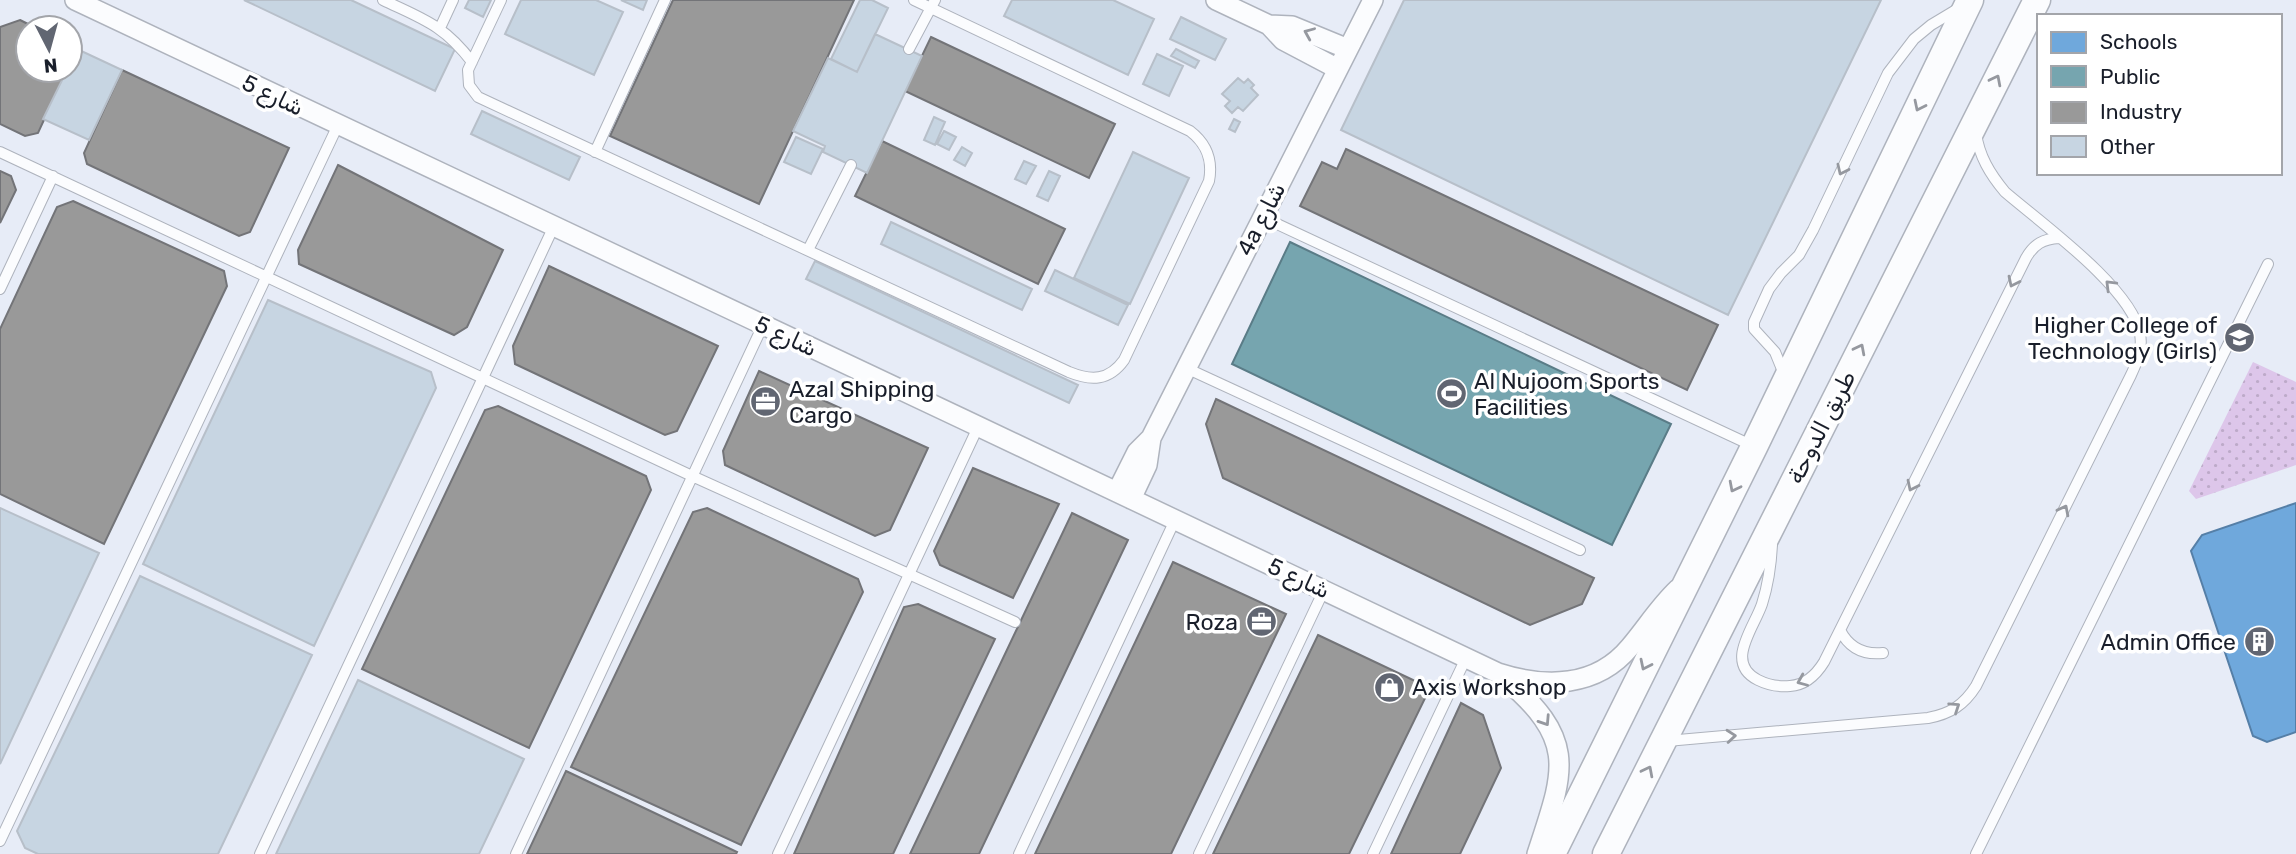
<svg xmlns="http://www.w3.org/2000/svg" width="2296" height="854" font-family="Rubik,'Noto Sans Arabic',sans-serif">
  <style>
    .grass { fill: url(#grass-dots) }
    .schools { fill: #6fa8dc; stroke: #557fa7; stroke-width: 2 }
    .public { fill: #76a5af; stroke: #5a7c87; stroke-width: 2 }
    .industry { fill: #999; stroke: #737478; stroke-width: 2 }
    .building { fill: #c7d5e2; stroke: #b7bfc9; stroke-width: 2 }
    .lines { fill: none; stroke-linecap: round; stroke-linejoin: round }
    .lane-casing { stroke: #aeb3bd; stroke-width: 12 }
    .street-casing { stroke: #aeb3bd; stroke-width: 22 }
    .secondary-casing { stroke: #aeb3bd; stroke-width: 29 }
    .lane { stroke: #fbfcfe; stroke-width: 10 }
    .street { stroke: #fbfcfe; stroke-width: 19 }
    .secondary { stroke: #fbfcfe; stroke-width: 26 }
    .oneway { stroke: #95989f }
    .labels { text-anchor: middle; dominant-baseline: central; stroke-width: 7; stroke-linejoin: round; paint-order: stroke }
    .street-label { font-size: 23px; fill: #191e2a; stroke: #fff }
    .poi-label { font-size: 23px; fill: #191e2a; stroke: #fff; text-anchor: end }
  </style>
  <defs>
    <pattern id="grass-dots" width="8" height="8" patternUnits="userSpaceOnUse" patternTransform="scale(1.75)"><rect width="8" height="8" fill="#ddc6ea"/><path d="M2 2h.1M6 6h.1" fill="none" stroke="#bdaac9" stroke-width="1.8" stroke-linecap="round"/></pattern>
  </defs>
  <rect width="100%" height="100%" fill="#e7ecf7"/>
  <path class="grass" d="M2253 362 2296 382V465L2196 499 2189 491Z"/>
  <path class="schools" d="M2296 503V732L2267 742 2253 736 2191 551 2202 535Z"/>
  <path class="public" d="M1290 242 1671 424 1612 545 1232 364Z"/>
  <path class="industry" d="M673 0H854L759 204 610 136Z
    M20 20 36 28H28V70H67L38 133 25 136 0 124V27Z
    M931 37 1115 124 1089 178 905 91Z
    M122 70 289 148 250 232 239 236 87 164 84 153Z
    M882 141 1065 229 1038 284 855 196Z
    M1346 149 1718 325 1687 390 1300 206 1322 162 1337 169Z
    M338 165 503 250 467 327 454 335 299 264 298 250Z
    M0 171 11 176 16 190 0 223Z
    M73 201 224 271 227 286 104 544 0 494V329L57 207Z
    M549 266 718 346 677 431 665 435 515 364 513 346Z
    M759 371 928 448 890 530 875 536 725 465 723 451Z
    M1216 399 1594 578 1582 604 1530 625 1223 478 1206 424Z
    M498 406 646 476 651 490 529 748 362 669 485 410Z
    M973 468 1059 504 1013 598 940 565 934 551Z
    M707 508 858 579 863 592 741 845 571 767 693 512Z
    M1072 513 1128 540 979 854H910Z
    M1173 562 1286 614 1171 854H1035Z
    M918 604 995 639 893 854H794L904 607Z
    M1318 635 1430 688 1349 854H1213Z
    M1461 703 1483 715 1501 768 1460 854H1391Z
    M566 771 737 852 736 854H527Z"/>
  <path class="building" d="M244 0H351L455 49 435 91Z
    M469 0H491L483 17 465 8Z
    M521 0H596L623 12 594 75 505 34Z
    M621 0H647L643 10Z
    M860 0H872L888 8 857 72 831 59Z
    M1012 0H1113L1154 19 1128 75 1004 16Z
    M1404 0H1881L1728 315 1341 130Z
    M1181 17 1226 39 1215 60 1170 39Z
    M875 34 922 56 867 173 823 152 825 146 793 131 828 58 857 72Z
    M77 49 122 70 89 140 43 119 67 70H70V63Z
    M1176 49 1199 61 1195 68 1171 56Z
    M1157 54 1183 66 1169 96 1143 84Z
    M1238 78 1244 83 1248 79 1254 85 1251 88 1258 95 1243 111 1238 107 1232 113 1225 106 1230 101 1222 94Z
    M482 111 580 157 569 180 471 134Z
    M934 117 945 122 935 145 924 140Z
    M1234 119 1240 122 1235 132 1229 129Z
    M944 131 956 137 949 150 937 144Z
    M796 137 823 149 811 174 784 162Z
    M962 147 972 153 965 166 954 160Z
    M1133 152 1189 178 1130 304 1074 278Z
    M1024 161 1036 166 1026 184 1015 179Z
    M1049 171 1060 176 1048 201 1037 196Z
    M891 222 1032 289 1022 310 881 244Z
    M815 261 1078 385 1069 403 806 279Z
    M1055 270 1128 305 1118 325 1045 291Z
    M268 300 431 372 436 388 314 646 143 564Z
    M0 508 99 553 0 764Z
    M140 576 312 655 218 854H38L25 848 17 831Z
    M358 680 524 759 479 854H276Z"/>
  <g class="lines">
    <defs>
      <path id="lane" d="M383 0C423 19 444 25 472 62
        M501 0 468 70 469 85 478 97 1069 372C1091 381 1109 381 1124 360L1209 181C1213 160 1207 144 1190 131L914 0
        M440 28 453 0
        M909 49 935 0
        M0 152 692 476 1015 622
        M595 152 665 0
        M1262 217 1753 446
        M808 250 851 165
        M0 289 53 176
        M1186 368 1580 550
        M1784 374 1775 352 1754 329V322L1769 289 1781 273 1799 255 1813 230 1888 73 1914 39 1931 25 1961 7
        M1772 545C1771 565 1768 585 1762 604 1754 628 1724 663 1758 680 1768 685 1779 687 1790 686 1806 685 1816 675 1824 662L2026 258C2034 244 2043 239 2059 238
        M1840 630C1849 648 1864 655 1883 653
        M1667 741 1928 718C1950 714 1964 705 1976 686L2131 375C2137 362 2143 349 2140 334 2132 288 2041 223 2005 192 1990 174 1979 156 1976 133
        M0 841 338 125
        M260 854 554 226
        M516 854 763 325
        M778 854 979 425
        M1019 854 1175 520
        M1199 854 1324 590
        M1373 854 1466 658
        M1976 854 2268 264"/>
      <path id="street" d="M75 0C548 226 1025 446 1498 673 1545 688 1596 688 1630 647 1647 627 1659 607 1678 589
        M1216 0 1269 25 1292 26 1348 49
        M1269 25 1283 40 1338 69
        M1117 492 1137 452 1151 438 1373 0
        M1131 499 1147 465 1151 438
        M1504 678C1579 741 1564 771 1537 854"/>
      <path id="secondary" d="M1552 854 1754 447 1970 0
        M1606 854 2037 0"/>
    </defs>
    <use href="#lane" class="lane-casing"/>
    <use href="#street" class="street-casing"/>
    <use href="#secondary" class="secondary-casing"/>
    <use href="#lane" class="lane"/>
    <use href="#street" class="street"/>
    <use href="#secondary" class="secondary"/>
  </g>
  <defs><path id="oneway-chevron" d="M-2-3.5L2.5 0L-2 3.5" fill="none" stroke-width="1.6" stroke-linecap="round" stroke-linejoin="round" transform="scale(1.75)"/></defs>
  <g class="oneway">
    <use href="#oneway-chevron" transform="translate(1309 33) rotate(-157)"/>
    <use href="#oneway-chevron" transform="translate(1996 80) rotate(-63)"/>
    <use href="#oneway-chevron" transform="translate(1919 106) rotate(116)"/>
    <use href="#oneway-chevron" transform="translate(1842 170) rotate(115)"/>
    <use href="#oneway-chevron" transform="translate(2013 282) rotate(116)"/>
    <use href="#oneway-chevron" transform="translate(2110 285) rotate(-135)"/>
    <use href="#oneway-chevron" transform="translate(1860 349) rotate(-63)"/>
    <use href="#oneway-chevron" transform="translate(1912 486) rotate(116)"/>
    <use href="#oneway-chevron" transform="translate(1734 487) rotate(117)"/>
    <use href="#oneway-chevron" transform="translate(2064 510) rotate(-63)"/>
    <use href="#oneway-chevron" transform="translate(1645 665) rotate(116)"/>
    <use href="#oneway-chevron" transform="translate(1802 681) rotate(157)"/>
    <use href="#oneway-chevron" transform="translate(1955 707) rotate(-34)"/>
    <use href="#oneway-chevron" transform="translate(1545 721) rotate(57)"/>
    <use href="#oneway-chevron" transform="translate(1731 736) rotate(-5)"/>
    <use href="#oneway-chevron" transform="translate(1648 771) rotate(-63)"/>
  </g>
  <defs>
    <symbol id="university-disc" viewBox="-11 -11 22 22"><circle r="9.5" fill="#616672" stroke="#fff"/><path d="M0-5L7-2L0 1L-7-2ZM-4 1L0 2.5L4 1V4Q0 6-4 4Z" fill="#fff"/></symbol>
    <symbol id="stadium-disc" viewBox="-11 -11 22 22"><circle r="9.5" fill="#616672" stroke="#fff"/><path d="M0-5a6.5 5 0 1 0 0 10a6.5 5 0 1 0 0-10ZM-3.5-1.8h7v3.6h-7Z" fill="#fff"/></symbol>
    <symbol id="office-disc" viewBox="-11 -11 22 22"><circle r="9.5" fill="#616672" stroke="#fff"/><path d="M-6-3h4V-5.5h4V-3h4V5H-6ZM-1-4.5V-3h2v-1.5ZM-6 0V1H6V0Z" fill="#fff"/></symbol>
    <symbol id="building-disc" viewBox="-11 -11 22 22"><circle r="9.5" fill="#616672" stroke="#fff"/><path d="M-4-6H4V6H1V3H-1V6H-4ZM-2.5-4.3h1.7v1.8h-1.7ZM.8-4.3h1.7v1.8H.8ZM-2.5-1h1.7V.8h-1.7ZM.8-1h1.7V.8H.8Z" fill="#fff"/></symbol>
    <symbol id="shop-disc" viewBox="-11 -11 22 22"><circle r="9.5" fill="#616672" stroke="#fff"/><path d="M-5-2.5h2.3a2.7 3.5 0 0 1 5.4 0H5L5.5 6h-11ZM-1.5-2.5h3a1.5 2.3 0 0 0-3 0Z" fill="#fff"/></symbol>
  </defs>
  <g fill-rule="evenodd">
    <use href="#university-disc" x="2222" y="320" width="35" height="35"/>
    <use href="#stadium-disc" x="1434" y="376" width="35" height="35"/>
    <use href="#office-disc" x="748" y="384" width="35" height="35"/>
    <use href="#office-disc" x="1244" y="604" width="35" height="35"/>
    <use href="#building-disc" x="2242" y="624" width="35" height="35"/>
    <use href="#shop-disc" x="1372" y="670" width="35" height="35"/>
  </g>
  <g class="labels">
    <g class="street-label">
      <text transform="translate(273 95) rotate(26)">شارع 5</text>
      <text transform="translate(1261 219) rotate(-63)">4a شارع</text>
      <text transform="translate(786 336) rotate(25)">شارع 5</text>
      <text transform="translate(1821 427) rotate(-63)">طريق الدوحة</text>
      <text transform="translate(1299 578) rotate(25)">شارع 5</text>
    </g>
    <g class="poi-label">
      <text x="2217" y="325">Higher College of<tspan x="2217" dy="26">Technology (Girls)</tspan></text>
      <text x="1474" y="381" text-anchor="start">Al Nujoom Sports<tspan x="1474" dy="26">Facilities</tspan></text>
      <text x="789" y="389" text-anchor="start">Azal Shipping<tspan x="789" dy="26">Cargo</tspan></text>
      <text x="1238" y="622">Roza</text>
      <text x="2236" y="642">Admin Office</text>
      <text x="1412" y="687" text-anchor="start">Axis Workshop</text>
    </g>
  </g>
  <rect x="2037" y="14" width="245" height="161" fill="#ffffff" stroke="#a3a5aa" stroke-width="2"/>
  <rect x="2051" y="32" width="35" height="21" fill="#6fa8dc" stroke="#a3a5aa" stroke-width="2"/>
  <text x="2100" y="49" font-size="21" fill="#191e2a">Schools</text>
  <rect x="2051" y="66" width="35" height="21" fill="#76a5af" stroke="#a3a5aa" stroke-width="2"/>
  <text x="2100" y="84" font-size="21" fill="#191e2a">Public</text>
  <rect x="2051" y="102" width="35" height="21" fill="#999999" stroke="#a3a5aa" stroke-width="2"/>
  <text x="2100" y="119" font-size="21" fill="#191e2a">Industry</text>
  <rect x="2051" y="136" width="35" height="21" fill="#c7d5e2" stroke="#a3a5aa" stroke-width="2"/>
  <text x="2100" y="154" font-size="21" fill="#191e2a">Other</text>
  <g transform="translate(49 49) rotate(174)"><circle r="33" fill="#ffffff" stroke="#a3a5aa" stroke-width="2"/>
  <path d="M0-5L12 26L0 18L-12 26Z" fill="#616672"/>
  <text y="-10" font-size="19" font-weight="bold" text-anchor="middle" fill="#191e2a">N</text>
  </g>
</svg>
